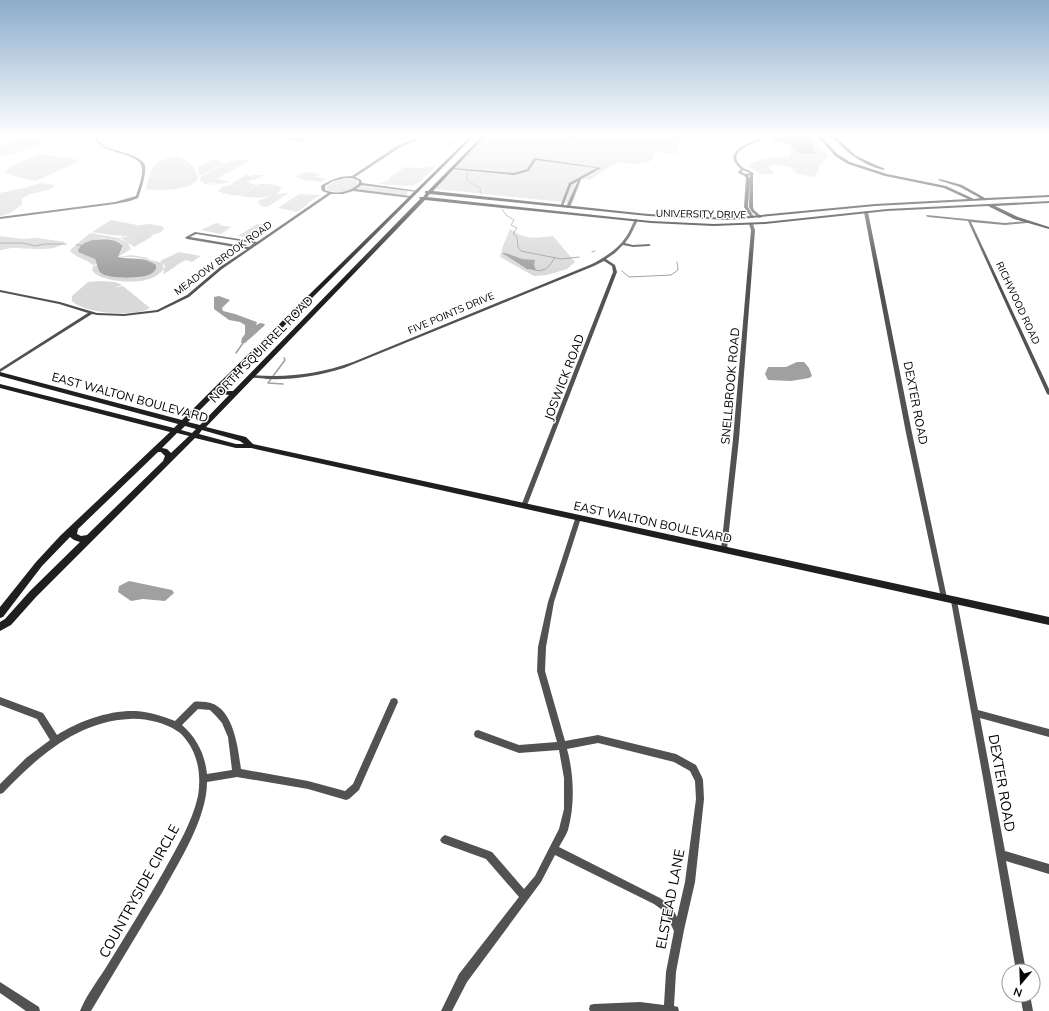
<svg xmlns="http://www.w3.org/2000/svg" width="1049" height="1011" font-family="Mulish,sans-serif">
  <style>
    .green { fill: #d9d9d9 }
    .water { fill: #a0a0a0 }
    .lines { fill: none; stroke-linecap: round; stroke-linejoin: round }
    .stream-far1 { stroke: #a0a0a0; stroke-width: 1 }
    .stream { stroke: #a0a0a0; stroke-width: 1.5 }
    .street { fill: #525252; fill-rule: evenodd }
    .secondary { fill: #1f1f1f; fill-rule: evenodd }
    .labels { text-anchor: middle; dominant-baseline: central; stroke-width: 3; stroke-linejoin: round; paint-order: stroke }
    .far-street-label { font-size: 10px; fill: #000; stroke: #fff }
    .street-label { font-size: 12px; fill: #000; stroke: #fff }
    .near-street-label { font-size: 14px; fill: #000; stroke: #fff }
  </style>
  <rect width="100%" height="100%" fill="#fff"/>
  <path class="green" d="M486 135H682L676 154 655 152 651 161 634 164 617 162 590 180 585 179 581 181 573 203 435 189Z
    M26 136 51 140 7 156 0 155V146Z
    M800 142H816L829 157 821 163 815 177 797 174 790 167 774 165 768 167 774 173C764 177 757 172 749 166L751 163C763 158 777 157 790 157L792 151 790 146Z
    M40 154 75 159 78 160V162L36 181 17 177 6 173 5 171 13 165Z
    M174 156C186 157 195 166 198 178 193 191 158 191 146 189 153 165 149 164 174 156Z
    M214 159 222 160 218 162 226 163 199 176 198 167Z
    M237 160 261 161H250L216 179 231 182 220 184 205 182 214 185 203 184 204 182 200 181 201 177 229 162H227Z
    M436 166 418 183 412 186 380 184V183L389 180 391 176 405 167 418 168Z
    M304 172 315 173 320 175 315 177 325 178V180L321 182 298 179 299 177 294 178Z
    M248 174V176L253 177 250 175H263L257 179 247 182 256 185 238 196 221 193 222 192 218 191 222 187 234 184 232 183Z
    M342 179 349 178 357 181 358 183C352 192 337 194 327 190V186L335 181Z
    M40 183 56 185C47 194 32 190 22 199V204C15 210 9 215 0 216V193L24 188Z
    M259 184C266 184 278 183 282 189 272 200 252 198 239 196Z
    M363 185 409 191 405 196 357 189Z
    M289 193 267 207 261 206 258 201 275 194Z
    M299 194 321 195 309 202 307 205 297 212 278 208Z
    M111 220 137 225 131 226 150 224 162 226 164 229C155 241 106 235 92 232Z
    M216 223 221 224 219 225 231 227 221 234 201 230Z
    M257 224 266 225 263 228 270 229 256 239 238 236Z
    M510 229C527 240 533 238 553 236L575 262 567 269 547 275 534 276 500 257 503 246Z
    M90 233 119 238 128 243 131 249 118 257 123 248V245C117 239 102 237 94 240 88 243 83 248 77 251L95 259 97 264 93 265C87 259 73 257 70 250Z
    M0 236 23 239 38 238 65 242C56 253 26 248 13 248 8 248 4 250 0 250Z
    M153 236 134 247 120 237 150 235Z
    M179 252 201 256 192 262 186 260C176 264 171 271 163 274L165 266 160 261Z
    M131 255 149 258 147 259 162 263 164 269C161 273 153 278 149 279 137 284 99 282 92 270L93 266 98 265 101 273C110 278 143 280 151 274 152 274 155 270 156 269 144 256 136 257 119 257Z
    M88 282C98 281 114 280 122 285L114 288 123 286 150 308C136 317 84 314 72 301V296Z"/>
  <path class="water" d="M771 135H810L813 139 810 140 815 153 803 154 797 151 796 148 784 142 771 141Z
    M93 240C103 239 116 238 123 246L118 257C131 260 144 256 156 265V269C155 270 152 274 151 274 144 279 107 279 101 273 98 271 97 263 95 259L78 252C78 245 86 242 93 240Z
    M502 253H506L522 259 535 260 534 265 536 270 527 269Z
    M219 296 230 300 222 308 223 311 235 314 257 322 256 325 260 323 265 324 264 326 245 343H241L242 338 245 334V325L240 322 229 320 214 309V297Z
    M797 362H804L809 368 812 376 809 378 791 381 768 380 765 374 768 367H786Z
    M129 581 172 590 174 593 165 601 143 599 131 601 118 592 119 586Z"/>
  <g class="lines">
    <path class="stream-far1" d="M572 137 573 135
      M428 139 458 144
      M467 171V180L481 189 480 192 482 194
      M502 209 506 215 514 220 511 225 517 228 513 234 517 237 518 247 521 251 561 259 579 257
      M0 243H23L35 246 45 244H66
      M76 245H81
      M592 252 595 251
      M532 269C543 274 550 267 555 257
      M622 271 629 277 671 275 678 270 677 262"/>
    <path class="stream" d="M236 353 243 343
      M283 384 268 383 285 360 284 358"/>
    <path class="street" d="M93 135H96C98 139 99 142 103 145 113 152 139 153 145 165 147 171 141 191 138 198L130 201 115 204 0 219V217L115 202 136 196C138 189 143 177 142 169 142 155 113 153 103 147 98 144 96 140 93 135Z
      M260 135H271L299 139 308 135H312L299 141Z
      M424 135H428L399 148 355 177 361 180 362 183 419 191 417 192 362 185 356 189 410 196H411V198L353 191 343 194H331L222 269 189 297 158 312 124 316 97 315 92 314 0 372V369L88 313 59 304 0 292V290L60 302 97 313 124 314 157 310 187 295 220 267 247 249 187 239 185 238 186 237 195 232 257 242 328 193 322 191 321 186C331 179 341 176 352 176L397 146ZM345 178H352L359 181V183C351 192 336 195 325 190V186L333 181ZM196 234 254 243 249 247 190 237Z
      M760 135H762L761 140C752 144 726 152 741 166 745 170 751 170 754 174L753 175V207L754 210 762 217 759 218 752 212 749 207 750 175 748 176 750 178 748 207 754 217 752 218H751L744 207 746 178C744 174 740 175 738 172L741 169C721 153 746 144 759 139ZM743 170 750 173H751L746 174 741 172Z
      M534 158 601 168 581 179 570 207 568 208 566 207 578 181 571 185 563 206 560 207 569 183 597 168 536 160 529 171 514 175 452 169 453 168 514 173 527 169Z
      M866 211 868 212 912 433 947 598 946 600 944 601 942 600 941 598 906 433 864 212Z
      M927 215 1005 223 1027 221 1029 222 1027 223 1005 225 971 222 1049 389V395L1047 394 968 221 928 217 926 216Z
      M635 219 638 220 630 236 625 243 633 245 649 244 651 245 649 246 633 247 623 245 615 253 606 259 615 265 617 272 526 508H522L521 506 613 272 612 266 604 261 594 266 344 368C318 376 293 380 267 379 261 378 253 379 249 376L251 375C288 378 319 374 353 362L592 264C605 257 618 249 626 237 630 231 632 225 635 219Z
      M751 223 753 224 755 230 739 439 727 549 726 551H722L721 549 733 439 751 230 749 224Z
      M576 516H578L581 518 554 602 546 647 545 671 565 741 598 735 676 754 696 765 702 777 703 780 704 799 695 882 684 930 676 972 674 1006 678 1007 679 1011H590L589 1009 590 1005 594 1004 640 1002 664 1005 666 972 674 931 665 912 654 904 555 855 541 882 467 982 452 1011H441L459 974 519 897 486 859 442 843 440 840 442 837 445 835 492 852 524 889 535 876 559 829 564 809V778L559 750 519 753 475 737 474 734 475 731 478 730 519 745 557 742 537 671 538 647 548 602ZM598 743 674 762 690 771 695 781 696 799 685 882 677 917 671 906 660 898 559 847C562 841 566 836 568 830 575 805 574 774 567 749Z
      M954 598 956 599 957 601 978 710 1049 729V737L980 718 1005 851 1049 864V874L1006 861 1026 971H1016L983 778 951 601 952 599Z
      M0 697 43 713 57 735C79 721 109 710 136 711 149 712 163 716 175 721L194 702C198 701 202 702 206 702 234 705 238 749 241 769L308 781 345 791 353 784 391 699 394 698 397 699 398 702 359 790 349 799 346 800 308 789 237 777 207 782C207 818 180 860 163 891 139 931 115 971 91 1011H80C86 996 96 983 105 969 125 937 145 904 164 871 177 847 192 823 198 796 201 778 199 757 187 741 184 737 181 733 177 731 166 723 144 718 130 719 78 721 37 757 3 793L0 794V784L26 758 50 740 37 719 0 705ZM198 709 210 710 216 716 222 723 228 737 232 770 207 774C205 755 197 738 182 725Z
      M0 982 39 1007 40 1011H26L0 993Z
      M1020 995H1030L1033 1011H1023Z"/>
    <path class="secondary" d="M472 135H475L223 387V389L226 391H233L420 199 419 197H423L426 193H425V191H428L483 135H486L433 191 648 214 729 218 875 204 968 199 944 188 885 176 848 164 835 156 817 135H820L837 154 850 162 887 174 946 186 974 199 980 198 960 187 938 180 940 179 962 185 985 198 1049 195V197L875 206 729 220 648 216 430 194 427 197 651 221 714 224 765 222 887 209 1049 201V203L995 206 1018 217 1049 227V229L1014 219 988 206 887 211 765 224 714 226 651 223 425 200 206 427 246 437 253 444 1049 617V625L251 448H236L195 438 36 597 11 625 0 631V622L5 619 30 591 80 542 74 540 70 537 42 566 3 617 0 618V607L36 562 60 536 170 432 0 388V384L174 428 178 424 0 376V372L182 420 218 384ZM218 392 223 394 229 395 200 425 188 422ZM185 426 196 429 192 433 181 430ZM202 430 240 441 244 444H236L199 434ZM177 433 189 436 171 453 167 449 162 448ZM158 452H161L165 456 163 461 87 535 81 536 77 534 78 529Z
      M831 135H834L856 156 885 169 883 170C861 164 846 152 831 135Z"/>
  </g>
  <linearGradient id="sky" x2="0" y2="1"><stop stop-color="#8baccb"/><stop offset="0.49" stop-color="#fff"/><stop offset="1" stop-color="#fff" stop-opacity="0"/></linearGradient>
  <rect width="1049" height="277" fill="url(#sky)"/>
  <g class="labels">
    <g class="far-street-label">
      <text transform="translate(701 214) rotate(1)">UNIVERSITY DRIVE</text>
      <text transform="translate(223 258) rotate(-36)">MEADOW BROOK ROAD</text>
      <text transform="translate(1018 303) rotate(65)">RICHWOOD ROAD</text>
      <text transform="translate(451 313) rotate(-23)">FIVE POINTS DRIVE</text>
    </g>
    <g class="street-label">
      <text transform="translate(261 349) rotate(-46)">NORTH SQUIRREL ROAD</text>
      <text transform="translate(564 377) rotate(-69)">JOSWICK ROAD</text>
      <text transform="translate(730 386) rotate(-85)">SNELLBROOK ROAD</text>
      <text transform="translate(130 397) rotate(15)">EAST WALTON BOULEVARD</text>
      <text transform="translate(916 403) rotate(79)">DEXTER ROAD</text>
      <text transform="translate(653 522) rotate(12)">EAST WALTON BOULEVARD</text>
    </g>
    <g class="near-street-label">
      <text transform="translate(1002 783) rotate(80)">DEXTER ROAD</text>
      <text transform="translate(139 891) rotate(-61)">COUNTRYSIDE CIRCLE</text>
      <text transform="translate(670 899) rotate(-79)">ELSTEAD LANE</text>
    </g>
  </g>
  <g transform="translate(1021 983) rotate(199)"><circle r="19" fill="#ffffff" stroke="#999999"/>
  <path d="M0-3L7 15L0 10L-7 15Z" fill="#000000"/>
  <text y="-6" font-size="11" font-weight="bold" text-anchor="middle" fill="#000000">N</text>
  </g>
</svg>
